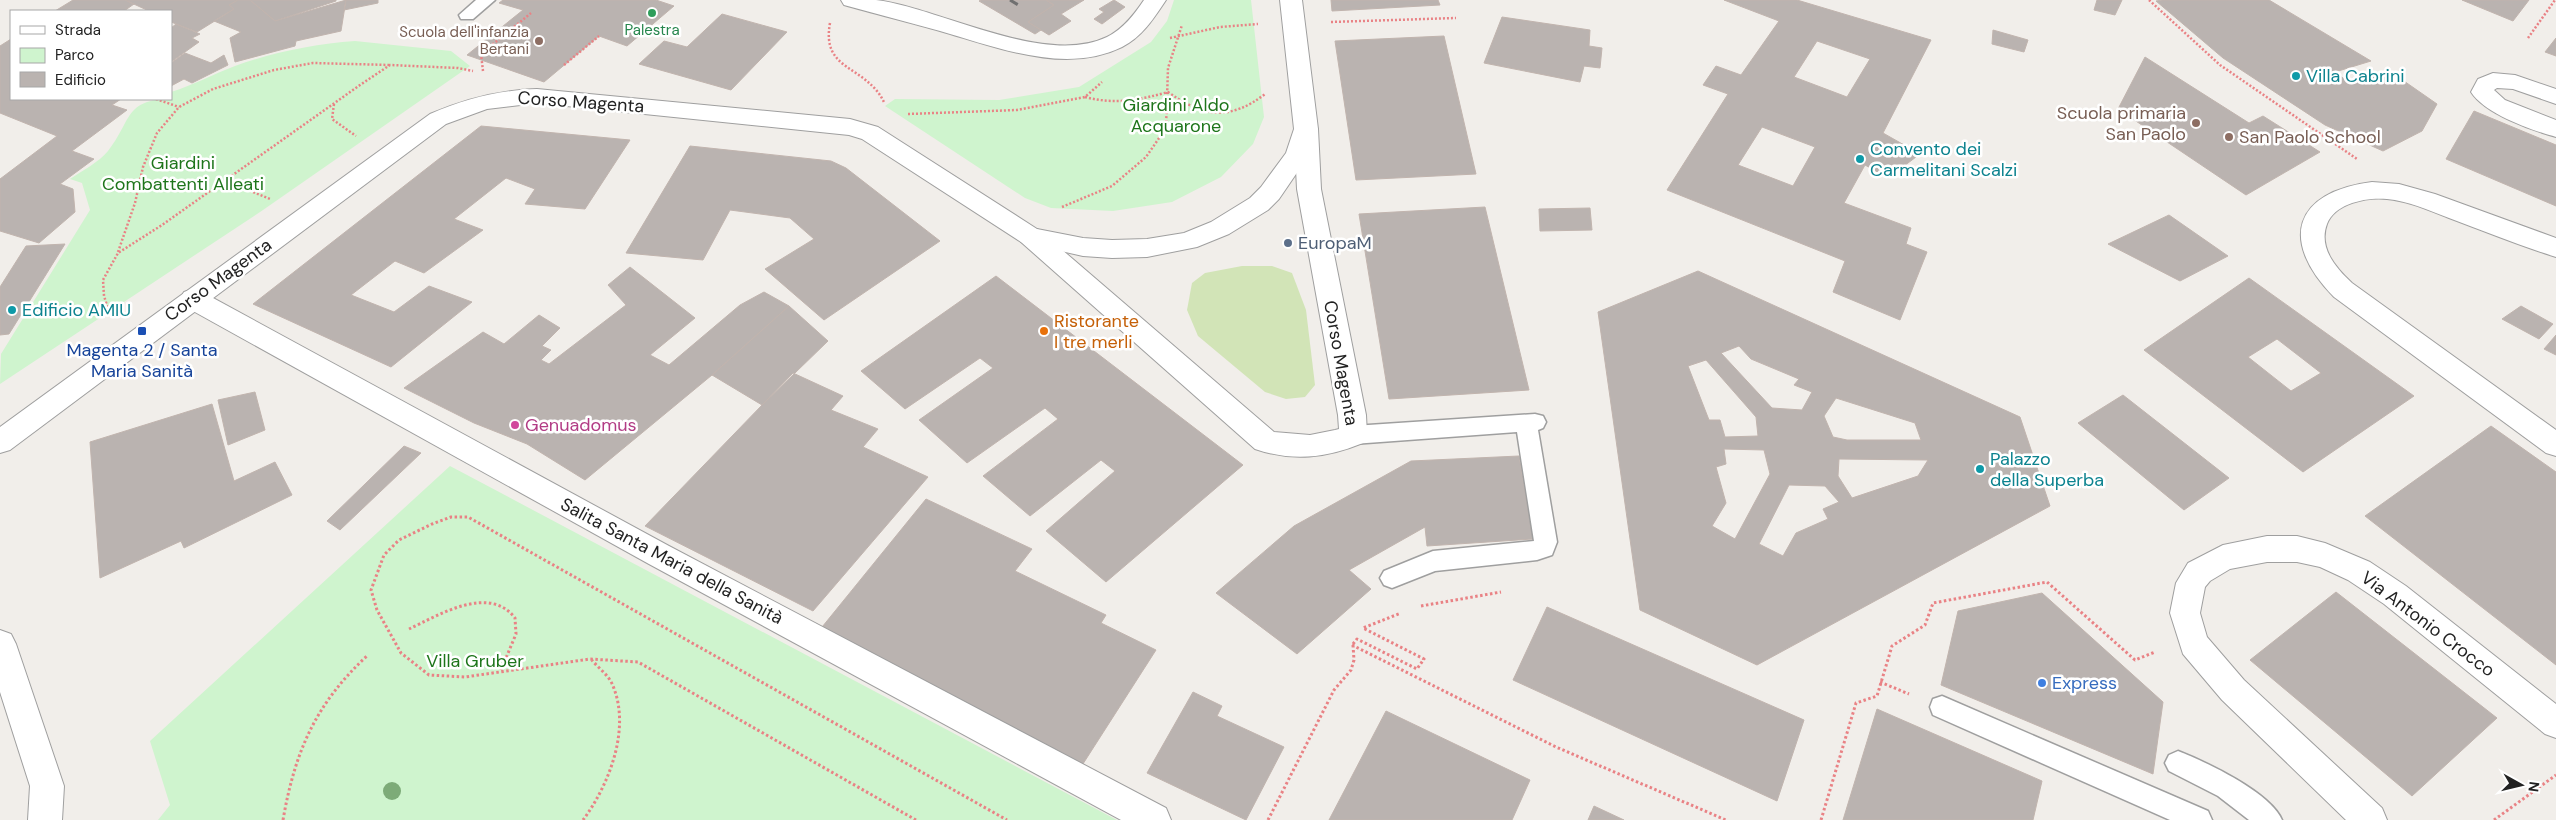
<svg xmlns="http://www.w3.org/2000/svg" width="2556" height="820" font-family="'DM Sans',sans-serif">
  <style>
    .grass { fill: #d2e4b7 }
    .park { fill: #cff4ce }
    .building { fill: #bab3b0; stroke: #c1b4ae; fill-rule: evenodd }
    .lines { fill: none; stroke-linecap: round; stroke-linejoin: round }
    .service-casing { stroke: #9f9f9f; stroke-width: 3 }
    .minor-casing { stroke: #9f9f9f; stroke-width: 2 }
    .tertiary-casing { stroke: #9f9f9f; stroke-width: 2 }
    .path-far1 { stroke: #e98285; stroke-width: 2.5; stroke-dasharray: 2 2; stroke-linecap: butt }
    .path { stroke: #e98285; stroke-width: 3; stroke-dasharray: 2.5 2.5; stroke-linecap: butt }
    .service { fill: #fff; fill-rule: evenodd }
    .minor { fill: #fff; fill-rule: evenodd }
    .tertiary { fill: #fff; fill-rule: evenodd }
    .rail { stroke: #707070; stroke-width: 3; stroke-dasharray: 9 9; stroke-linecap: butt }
    .tree { fill: #7dab78 }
    .leisure-dot { fill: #2e9e5b; stroke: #fff; stroke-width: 2 }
    .education-dot { fill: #8d6e63; stroke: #fff; stroke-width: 2 }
    .culture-dot { fill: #0f9aa8; stroke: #fff; stroke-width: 2 }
    .service-dot { fill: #5c6f8a; stroke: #fff; stroke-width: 2 }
    .transit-dot { fill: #1a4fb4; stroke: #fff; stroke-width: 2 }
    .food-dot { fill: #e8710a; stroke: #fff; stroke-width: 2 }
    .hotel-dot { fill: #d1479c; stroke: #fff; stroke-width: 2 }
    .shop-dot { fill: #3f7fe0; stroke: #fff; stroke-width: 2 }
    .labels { text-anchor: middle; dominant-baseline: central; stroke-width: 5; stroke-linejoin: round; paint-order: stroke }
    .far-leisure-label { font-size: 15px; fill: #27864d; stroke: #fff }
    .far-education-label { font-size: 15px; fill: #785e54; stroke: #fff; text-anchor: end }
    .culture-label { font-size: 18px; fill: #0d838f; stroke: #fff; text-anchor: start }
    .street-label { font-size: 18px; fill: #222; stroke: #fff }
    .park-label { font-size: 18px; fill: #1e751b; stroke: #fff }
    .education-label { font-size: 18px; fill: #785e54; stroke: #fff; text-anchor: end }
    .service-label { font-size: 18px; fill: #4e5e75; stroke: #fff; text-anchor: start }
    .food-label { font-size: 18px; fill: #c56008; stroke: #fff; text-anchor: start }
    .transit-label { font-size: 18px; fill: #164399; stroke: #fff }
    .hotel-label { font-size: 18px; fill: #b23c85; stroke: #fff; text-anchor: start }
    .shop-label { font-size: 18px; fill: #366cbe; stroke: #fff; text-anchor: start }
  </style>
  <rect width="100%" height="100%" fill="#f1eeea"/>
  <path class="grass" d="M1242 266H1272L1292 273 1306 310 1315 385 1305 397 1286 399 1265 392 1198 336 1187 310 1192 283 1205 273Z"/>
  <path class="park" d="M1174 0H1251L1264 117 1253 144 1221 177 1172 202 1113 211 1051 208 1025 198 885 106 895 99 999 100 1079 87 1151 42 1167 21Z
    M355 41 451 51 470 66 263 210 0 384 1 354 90 210 82 183 70 179C82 171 99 162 108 151 132 121 124 99 171 99V92C194 85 213 74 235 66 274 52 315 44 355 41Z
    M450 466 1117 820H158L170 805 150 741Z"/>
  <path class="building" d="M73 0H125L134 4 124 11H126H55Z
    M125 0H238L229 5 234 9 197 32 171 22V11H149Z
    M238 0H250L275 21 346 0 341 31 296 41 295 46 235 62 230 38 241 32 214 21 234 9 229 5Z
    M250 0H336V1L275 21Z
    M346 0H378V3L344 10Z
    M503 0H656L674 6 627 46 599 36 544 82 467 55 523 10 499 3Z
    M981 0H1046L1054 5 1028 22 1041 30 1035 34 979 1Z
    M1046 0H1084L1061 14 1071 21 1049 35 1028 22 1054 5Z
    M1114 0 1125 7 1102 24 1094 19 1104 12 1099 9Z
    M1331 0H1438L1440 5 1332 11Z
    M1724 0H1797L1931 40 1883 133 1920 154 1888 178 1865 165 1844 203 1911 228 1906 244 1927 252 1900 320 1833 292 1845 261 1667 190 1728 94 1703 85 1716 66 1741 75 1779 21ZM1817 41 1870 59 1847 97 1794 77ZM1762 127 1815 147 1793 186 1738 165Z
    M2097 0H2122L2115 15 2094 10Z
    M2162 0H2269L2371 61 2335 72 2347 81 2391 72 2437 104 2422 131 2383 151 2325 125 2223 58 2156 1Z
    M2462 0H2529L2513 21Z
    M722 14 787 32 731 90 639 64 664 41 687 47Z
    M1502 17 1590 30 1589 46 1602 48 1600 68 1584 66 1580 82 1484 63Z
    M176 24 200 34 192 38 199 42 171 62V28Z
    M1993 30 2028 40 2024 52 1992 44Z
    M1444 36 1476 174 1356 180 1335 41Z
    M2556 38V56L2545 52Z
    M11 39V99H121L112 105 127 110 72 151 94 159 60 184 73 189 75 212 39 243 0 231V179L57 136 0 113V46Z
    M185 53 211 63 224 55 228 65 192 83 184 79 171 86V63Z
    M2145 57 2249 123 2263 116 2320 152 2246 195 2118 109Z
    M2474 111 2556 145V206L2446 159Z
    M481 126 630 140 585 209 525 204 535 189 506 178 454 219 483 230 424 273 395 261 351 295 394 312 429 286 472 302 391 367 253 304Z
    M690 146 831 161 846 168 940 241 824 320 765 269 814 239 790 218 730 210 703 260 626 253Z
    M1485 207 1529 390 1389 399 1359 214Z
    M1590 208 1592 230 1540 231 1539 209Z
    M2169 215 2228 256 2180 281 2108 244Z
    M65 244 9 334 0 335V287L26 246Z
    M630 267 695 318 650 355 669 365 740 305 764 292 789 306 712 375 585 480 527 444 474 423 404 388 483 332 504 344 539 315 560 328 542 346 551 350 541 360 549 364 626 305 608 285Z
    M1698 271 2020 417 2050 506 1757 665 1640 610 1598 312ZM1739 346 1751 359 1799 379 1794 385 1812 392 1802 410 1772 408 1721 353ZM1706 360 1756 417 1758 436 1725 437 1720 420H1709L1688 366ZM1836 398 1915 423 1921 440H1847L1833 437 1824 416ZM1724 449 1764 450 1770 474 1735 539 1712 526 1726 503 1716 467 1726 464ZM1839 459 1928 460 1918 476 1852 498 1838 476ZM1789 485 1825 486 1839 502 1823 509 1828 519 1796 533 1783 556 1759 544Z
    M996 276 1243 465 1106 582 1046 531 1115 471 1101 460 1030 516 983 476 1058 419 1045 408 967 463 919 420 993 368 980 358 905 409 861 371Z
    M2249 278 2414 396 2303 472 2144 350ZM2277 339 2321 373 2291 391 2248 357Z
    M789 306 828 341 762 405 712 375Z
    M2521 306 2553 324 2539 339 2502 319Z
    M2556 335V355L2544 349Z
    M793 373 843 396 831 410 878 429 863 447 928 477 813 611 645 526Z
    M255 392 265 430 228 445 218 400Z
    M2123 395 2229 478 2184 510 2078 423Z
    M212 404 234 481 275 462 292 495 184 548 181 541 100 578 90 442Z
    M2491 426 2556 472V665L2365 516Z
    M404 446 421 453 340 530 327 521Z
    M1519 456 1533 539 1427 546 1425 527 1349 570 1371 589 1297 654 1216 593 1294 526 1411 461Z
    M926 499 1032 549 1015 571 1106 615 1101 623 1156 650 1081 767 818 632Z
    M2336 592 2497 718 2412 796 2250 660Z
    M2042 593 2163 702 2153 774 1941 685 1958 611Z
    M1547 607 1804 720 1777 801 1513 680Z
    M1193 692 1222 706 1217 716 1284 747 1246 820 1147 773Z
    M1877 709 2042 781 2033 820H1843Z
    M1386 711 1530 780 1512 820H1329Z
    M1594 806 1624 820H1588Z"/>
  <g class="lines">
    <defs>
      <path id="service" d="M476 0H495L473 19H461L459 15Z
        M1535 414 1543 416 1546 422 1543 428 1538 430 1557 542 1552 555 1537 560 1435 571 1392 588 1384 585 1380 578 1384 571 1433 551 1534 541 1517 432 1353 444 1345 441 1342 435 1345 429 1353 426Z
        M1942 696 2208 811 2212 820H2170L1933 715 1930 707 1933 699Z
        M2178 751C2206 762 2270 792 2282 820H2249L2218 796 2169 771 2165 763 2169 755Z"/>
      <path id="minor" d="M2493 73 2515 75 2556 89V104L2513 89 2497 88 2494 90 2505 100 2556 120V137C2531 130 2485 114 2471 92L2478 79Z
        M1306 121 1314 124 1318 129 1321 189 1366 415 1367 435 1363 443C1326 458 1293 462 1255 449L1021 242 1018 236 1021 230 1030 227 1039 230 1274 432 1310 435 1335 430 1339 429 1338 415 1297 189 1294 129 1298 124Z
        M2372 182 2399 184 2435 194 2556 238V257C2520 246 2484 231 2449 218 2428 210 2408 201 2387 199 2367 197 2335 203 2327 224 2318 248 2336 268 2352 283L2556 430V456L2546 453 2334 297C2279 241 2293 192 2372 182Z
        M193 289 202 292 669 546 1166 808 1171 820H1121L649 564 184 306 180 299 184 292Z
        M2267 536H2297L2325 543 2370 562 2406 586 2556 704V738L2545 734 2384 604 2348 580 2320 567 2297 562H2267L2230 569 2210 581 2205 587 2200 613 2207 637 2244 680 2382 808 2387 820H2346L2222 700 2183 654 2170 613 2176 583 2188 563 2223 545Z"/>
      <path id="tertiary" d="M841 0C853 0 865 0 876 0 940 8 1045 67 1107 37 1123 29 1134 15 1144 0H1166C1154 18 1142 37 1122 47 1065 75 996 47 940 31 908 22 876 14 844 5Z
        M1280 0H1302L1318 129 1309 155 1279 199 1268 210 1229 234 1197 247 1147 257 1112 258 1083 256 1021 242 862 139 849 135 537 103 487 109 446 124 10 450 0 453V427L430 114C465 99 499 90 537 89L850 119 878 127 1037 229 1083 238 1112 240 1147 239 1184 233 1211 222 1250 198 1261 187 1286 153 1294 129Z
        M0 630 11 634 16 644 64 786 62 820H28L30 786 0 692Z"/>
    </defs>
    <use href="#service" class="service-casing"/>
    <use href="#minor" class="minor-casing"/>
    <use href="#tertiary" class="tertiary-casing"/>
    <path class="path-far1" d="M2149 0 2220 65 2357 159
      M1331 22 1456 18
      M830 23C821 72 865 64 884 102
      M1170 38 1220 27 1258 24
      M2528 38 2555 0
      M564 65 599 36
      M483 71 481 54 531 13
      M1085 97C1115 105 1139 100 1168 92 1203 117 1230 121 1265 94
      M156 99 179 107
      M334 104 332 119 356 136
      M908 114 1017 110 1085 97 1102 82
      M214 188H243L270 199
      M1062 207 1112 186 1146 157 1166 128 1168 68 1182 25
      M118 252 135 203 143 167 157 133 179 107 213 89 274 70 313 63 390 65
      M110 315 104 296 103 280 118 253 162 225 360 85 390 65 458 68 473 71"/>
    <path class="path" d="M1421 606 1501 592
      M409 629C439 615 489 584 515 618L516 634 501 670
      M1353 644 1357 639 1417 669 1424 659 1363 628 1401 613
      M1352 645 1556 747 1726 820
      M1880 682 1909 694
      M283 820C295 751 316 703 368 655
      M583 820C609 785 631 729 613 686 609 675 598 668 591 659
      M916 820 638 662 590 659 465 677 429 675 401 653 377 610 371 590 384 555 399 540 432 524 451 517H468L1007 820
      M1268 820 1334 690 1351 670 1354 660 1353 645
      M1821 820 1856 703 1877 696 1892 646 1925 625 1933 603 2047 582 2135 660 2155 652
      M2494 820 2556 775"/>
    <use href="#service" class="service"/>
    <use href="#minor" class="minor"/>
    <use href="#tertiary" class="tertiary"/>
    <path class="rail" d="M1010 0 1020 6"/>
  </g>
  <circle class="tree" cx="392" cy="791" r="9"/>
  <circle class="leisure-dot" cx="652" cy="13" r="5"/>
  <g class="education-dot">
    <circle cx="539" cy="41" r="5"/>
    <circle cx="2196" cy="123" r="5"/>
    <circle cx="2229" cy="137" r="5"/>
  </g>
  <g class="culture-dot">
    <circle cx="2296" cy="76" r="5"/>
    <circle cx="1860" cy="159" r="5"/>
    <circle cx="12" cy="310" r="5"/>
    <circle cx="1980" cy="469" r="5"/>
  </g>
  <circle class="service-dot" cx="1288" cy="243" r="5"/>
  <rect class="transit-dot" x="137" y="326" width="10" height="10" rx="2.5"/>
  <circle class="food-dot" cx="1044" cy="331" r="5"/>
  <circle class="hotel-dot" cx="515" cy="425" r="5"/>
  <circle class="shop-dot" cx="2042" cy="683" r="5"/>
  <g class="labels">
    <g class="far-leisure-label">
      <text x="652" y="30">Palestra</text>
    </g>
    <g class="far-education-label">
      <text x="529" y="32">Scuola dell'infanzia<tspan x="529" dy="17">Bertani</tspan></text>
    </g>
    <g class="culture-label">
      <text x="2306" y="76">Villa Cabrini</text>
      <text x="1870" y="149">Convento dei<tspan x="1870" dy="21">Carmelitani Scalzi</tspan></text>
      <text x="22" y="310">Edificio AMIU</text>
      <text x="1990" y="459">Palazzo<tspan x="1990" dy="21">della Superba</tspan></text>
    </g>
    <g class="street-label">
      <text transform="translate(581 102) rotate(4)">Corso Magenta</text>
      <text transform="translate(218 280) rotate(-36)">Corso Magenta</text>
      <text transform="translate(1341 363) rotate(80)">Corso Magenta</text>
      <text transform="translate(672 561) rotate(28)">Salita Santa Maria della Sanità</text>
      <text transform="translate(2428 624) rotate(37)">Via Antonio Crocco</text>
    </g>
    <g class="park-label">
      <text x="1176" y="105">Giardini Aldo<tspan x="1176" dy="21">Acquarone</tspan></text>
      <text x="183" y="163">Giardini<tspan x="183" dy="21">Combattenti Alleati</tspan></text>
      <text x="475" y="661">Villa Gruber</text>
    </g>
    <g class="education-label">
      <text x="2186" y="113">Scuola primaria<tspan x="2186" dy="21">San Paolo</tspan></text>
      <text x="2239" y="137" text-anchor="start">San Paolo School</text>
    </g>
    <g class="service-label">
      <text x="1298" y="243">EuropaM</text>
    </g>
    <g class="food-label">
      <text x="1054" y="321">Ristorante<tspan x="1054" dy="21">I tre merli</tspan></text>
    </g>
    <g class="transit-label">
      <text x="142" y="350">Magenta 2 / Santa<tspan x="142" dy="21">Maria Sanità</tspan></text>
    </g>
    <g class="hotel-label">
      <text x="525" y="425">Genuadomus</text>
    </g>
    <g class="shop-label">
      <text x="2052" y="683">Express</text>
    </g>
  </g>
  <rect x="10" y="10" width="162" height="90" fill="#ffffff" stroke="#a7a7a7"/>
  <rect x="20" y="26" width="25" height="8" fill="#ffffff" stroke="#a7a7a7"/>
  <text x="55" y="35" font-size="15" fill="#222222">Strada</text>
  <rect x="20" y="48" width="25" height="15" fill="#cff4ce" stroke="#a7a7a7"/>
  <text x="55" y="60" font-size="15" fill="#222222">Parco</text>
  <rect x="20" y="72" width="25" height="15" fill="#bab3b0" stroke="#a7a7a7"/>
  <text x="55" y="85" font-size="15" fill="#222222">Edificio</text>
  <g transform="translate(2521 785) rotate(98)" stroke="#ffffff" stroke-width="4" paint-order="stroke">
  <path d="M0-4L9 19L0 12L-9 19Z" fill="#222222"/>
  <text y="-8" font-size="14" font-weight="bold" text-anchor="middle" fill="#222222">N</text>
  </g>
</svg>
